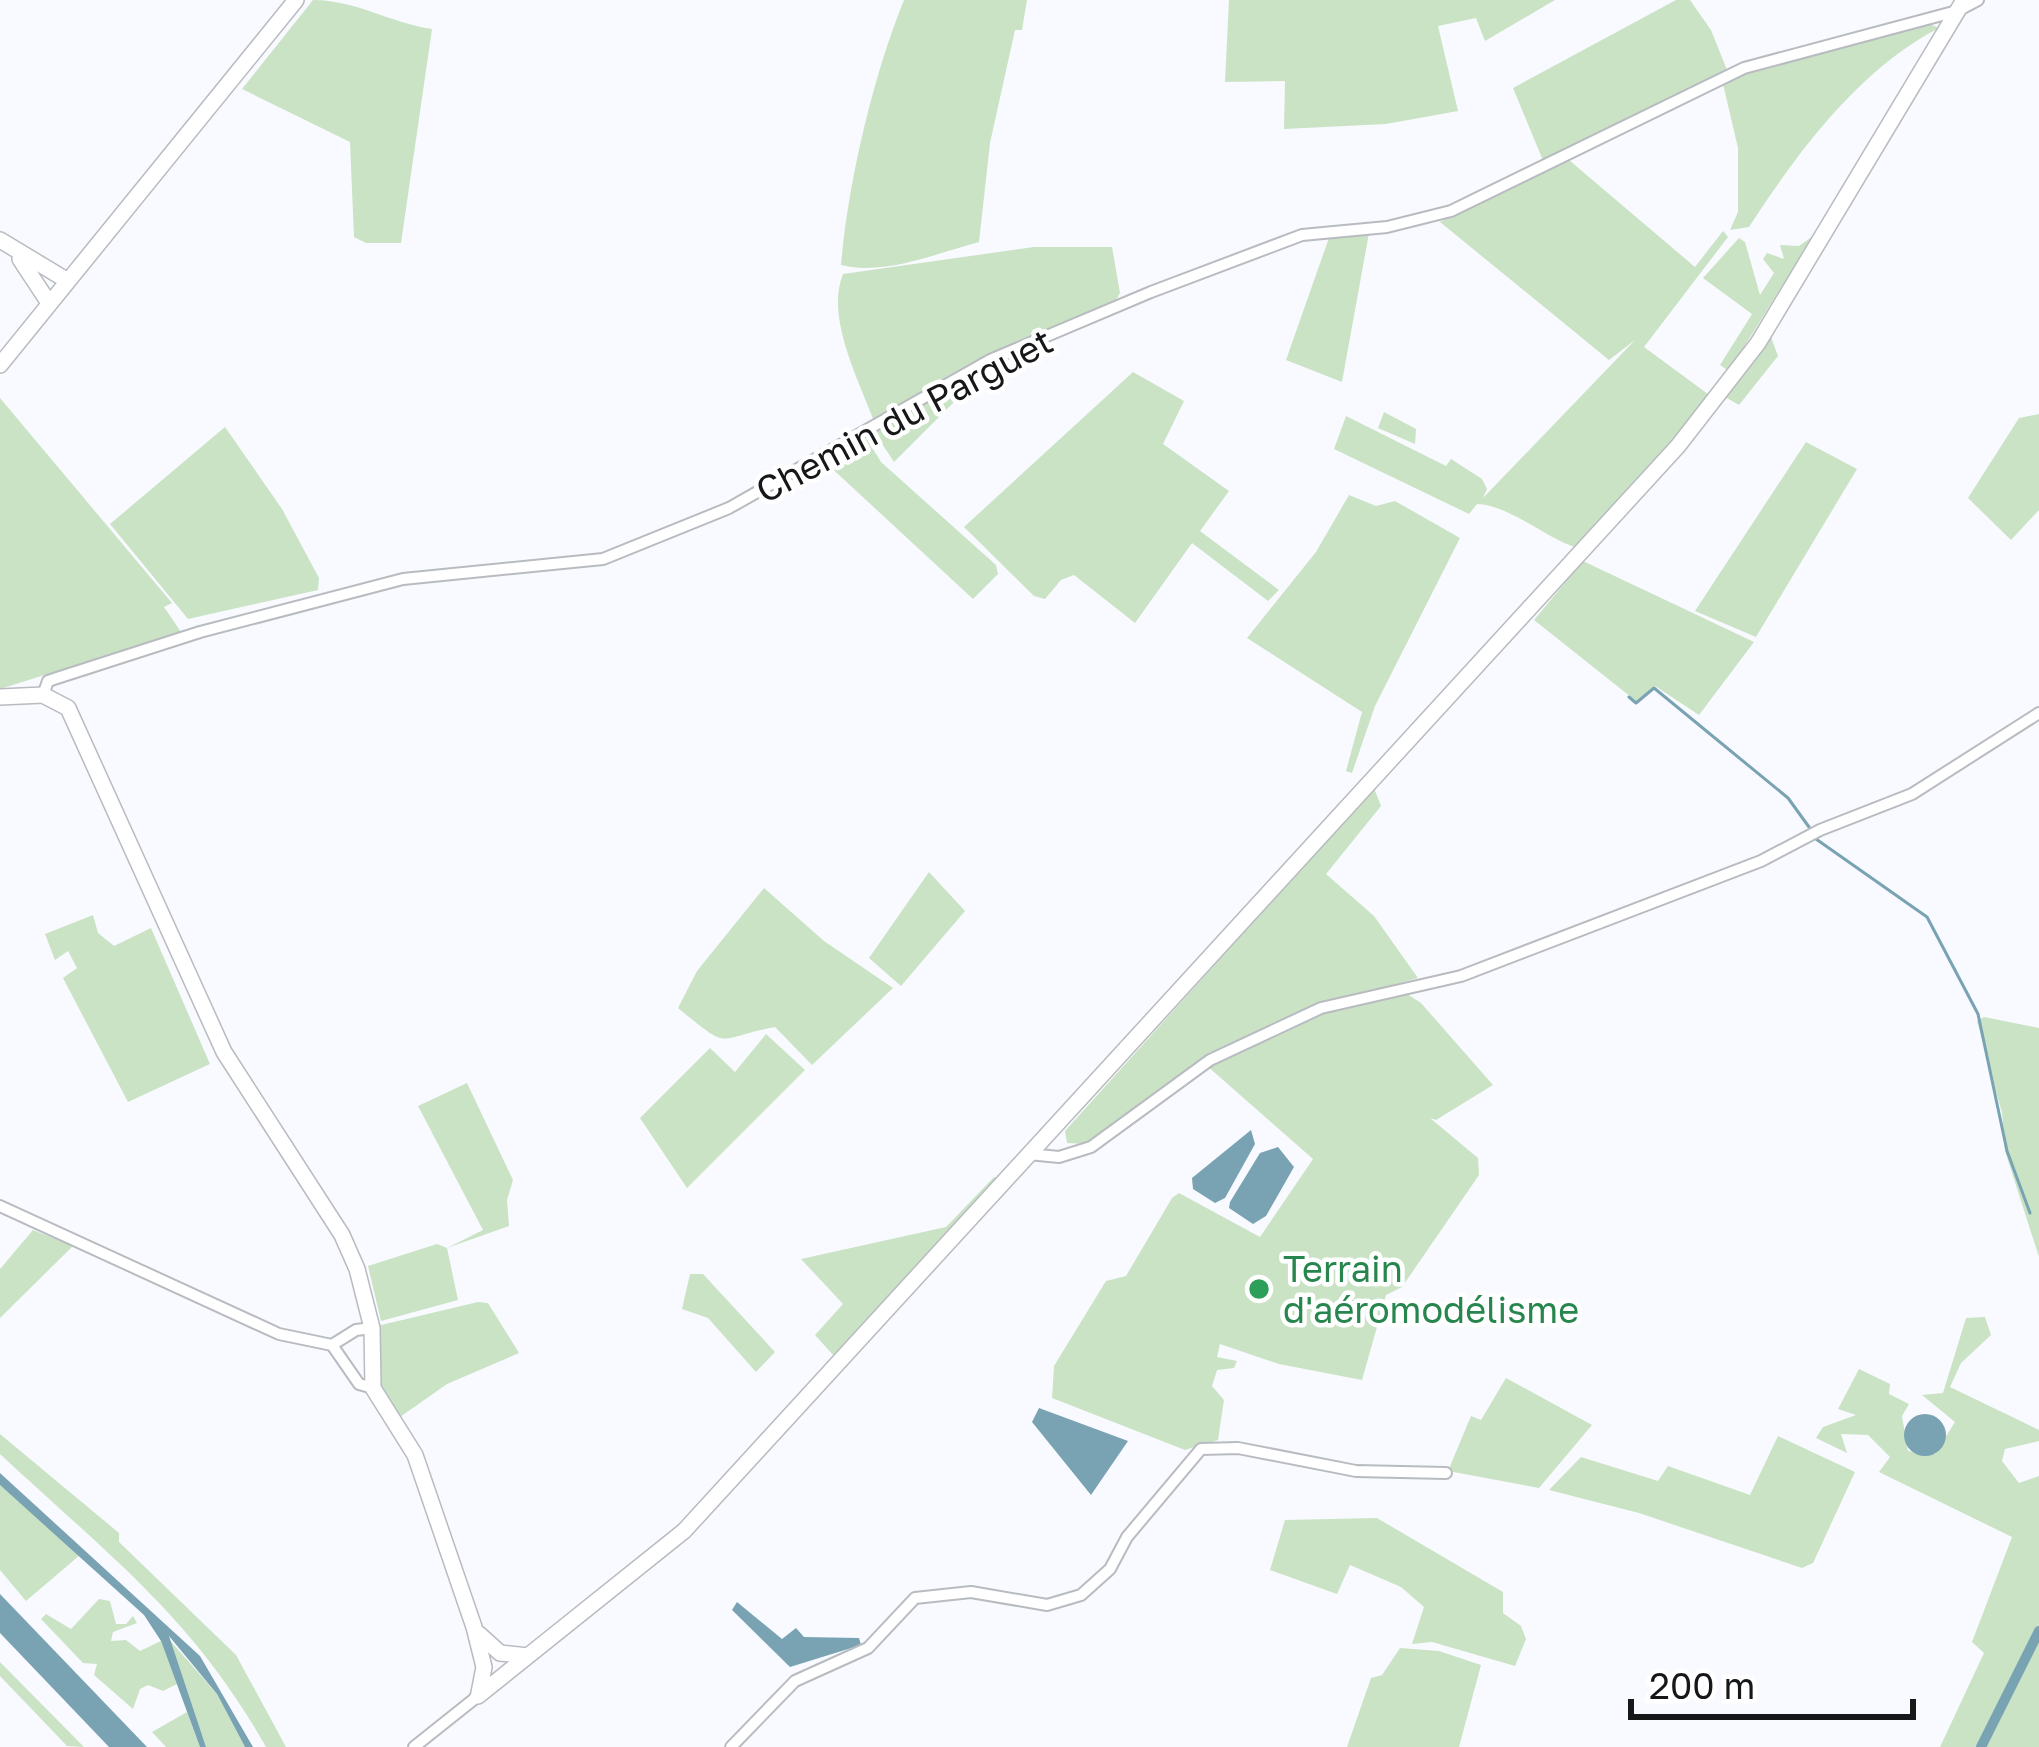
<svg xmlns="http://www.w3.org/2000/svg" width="2039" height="1747" font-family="'Golos Text',sans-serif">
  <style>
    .green { fill: #cae3c5 }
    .water { fill: #79a3b2 }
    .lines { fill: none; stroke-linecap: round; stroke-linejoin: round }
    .stream { stroke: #79a3b2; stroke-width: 3 }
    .canal { stroke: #79a3b2; stroke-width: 10 }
    .street-casing { stroke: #b8bbc0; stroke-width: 14 }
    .secondary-casing { stroke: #b8bbc0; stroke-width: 18 }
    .street { stroke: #fff; stroke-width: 10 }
    .secondary { stroke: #fff; stroke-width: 15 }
    .leisure-dot { fill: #2e9e5b; stroke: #fff; stroke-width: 4.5 }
    .labels { text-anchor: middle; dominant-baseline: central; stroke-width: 9; stroke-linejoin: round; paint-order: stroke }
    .street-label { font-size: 36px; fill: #161719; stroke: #fff }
    .leisure-label { font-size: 36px; fill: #27864d; stroke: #fff; text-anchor: start }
  </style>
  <rect width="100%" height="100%" fill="#f8faff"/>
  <path class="green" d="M313 0C356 0 390 23 432 29L401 243H366L354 237 350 142 242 89Z
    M904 0H1027L1022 30H1015L990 143 979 242C937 253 885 276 841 265 848 183 873 76 904 0Z
    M1229 0H1555L1485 41 1476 18 1438 26 1458 111 1386 124 1284 129 1285 81 1225 82Z
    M1676 0H1690L1711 30 1727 70 1544 163 1513 88Z
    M1922 21 1939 28C1859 69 1797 153 1749 227L1730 230 1738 212V148L1723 84 1748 72Z
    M1569 160 1695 267 1723 231 1728 237 1644 347 1712 397 1577 548C1544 537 1509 505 1477 504L1469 514 1334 449 1346 416 1446 466 1451 459 1482 479 1487 489 1483 498 1635 340 1609 360 1440 222Z
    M1369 233 1342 382 1286 360 1330 235Z
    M1813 236 1729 371 1720 365 1752 314 1703 278 1739 238 1745 242 1760 295 1774 273 1763 259 1767 253 1784 259 1780 245 1799 246Z
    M1034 247H1112L1120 293 1115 302 875 424C860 382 825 318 843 274Z
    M1771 337 1778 356 1739 405 1725 397Z
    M992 364 894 462 875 433Z
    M1133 372 1184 401 1163 444 1229 491 1200 531 1279 590 1268 601 1192 543 1135 623 1074 575 1061 580 1045 599 1034 596 964 527Z
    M0 398 172 603 164 607 181 632 0 689Z
    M1384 412 1416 429 1415 444 1378 428Z
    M2039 414V510L2011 540 1968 498 2019 418Z
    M225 427 282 509 319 578 318 590 188 619 110 524Z
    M867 439 881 462 996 565 998 574 973 599 825 462Z
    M1806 442 1857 469 1756 637 1695 611Z
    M1349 495 1376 506 1395 501 1460 538 1375 706 1352 773 1346 771 1362 712 1247 638 1316 552Z
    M1583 561 1754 642 1699 715 1655 686 1636 701 1534 620Z
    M1374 788 1381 806 1326 874 1374 916 1418 978 1317 1006 1205 1056 1086 1144 1067 1143 1065 1131Z
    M929 872 965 911 901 986 869 958Z
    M764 888 824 941 893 988 812 1065 775 1027C714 1038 733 1053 678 1008L697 971Z
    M93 915 98 933 114 946 151 928 210 1064 128 1102 63 978 77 968 68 951 55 960 45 934Z
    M1401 990 1421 1003 1493 1085 1436 1120 1430 1118 1478 1158 1479 1175 1402 1287 1386 1295 1362 1380 1279 1364 1220 1344 1217 1357 1237 1361 1234 1368 1217 1370 1212 1386 1224 1400 1218 1440 1185 1450 1052 1398 1054 1366 1106 1281 1126 1276 1172 1198 1179 1193 1260 1237 1313 1159 1206 1065 1318 1012Z
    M1984 1017 2039 1028V1257L2005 1151 2002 1113 1977 1021Z
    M766 1034 805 1070 687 1188 640 1118 710 1048 735 1072Z
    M467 1083 513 1180 507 1200 509 1226 447 1248 458 1300 381 1321 368 1266 437 1244 447 1248 483 1230 418 1106Z
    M994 1177 999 1178 834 1356 815 1335 843 1304 801 1259 946 1227Z
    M33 1230 73 1246 0 1318V1269Z
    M690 1274H703L775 1352 756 1372 708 1318 682 1309Z
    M478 1302 488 1303 519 1353 447 1384 400 1417 379 1385 377 1326Z
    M1985 1317 1991 1335 1961 1363 1950 1387 2039 1430V1441L2005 1449 2002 1461 2019 1483 2039 1476V1747H1940L1984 1653 1972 1642 2012 1537 1879 1472 1890 1457 1868 1435 1841 1434 1847 1453 1816 1438 1823 1427 1856 1415 1838 1409 1859 1369 1890 1384 1889 1394 1909 1404 1902 1416 1908 1451 1935 1454 1955 1422 1922 1395 1943 1393 1966 1318Z
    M1506 1378 1592 1425 1539 1488 1448 1471 1471 1416 1481 1420Z
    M0 1434 119 1533V1542L236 1655 286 1747H266C193 1617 106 1553 0 1454Z
    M1778 1436 1855 1472 1813 1563 1802 1568 1639 1513 1549 1490 1581 1457 1658 1481 1668 1466 1750 1495Z
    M0 1485 80 1555 26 1601 0 1570Z
    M1377 1518 1503 1592V1613L1521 1626 1526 1639 1515 1666 1432 1642 1412 1644 1424 1607 1401 1587 1350 1565 1337 1594 1270 1570 1285 1520Z
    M99 1599 110 1601 116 1624H126L133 1616 137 1623 113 1632 111 1641 126 1640 140 1651 161 1641 177 1684 163 1691 148 1685 140 1689 133 1709 94 1675 97 1664 83 1663 41 1619 46 1614 71 1629Z
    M167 1637 217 1694 245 1747H206Z
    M1400 1648 1439 1651 1481 1665 1459 1747H1347L1371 1678 1382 1675Z
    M0 1662 84 1747 67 1746 0 1676Z
    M187 1712 200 1747H166L152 1732Z"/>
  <path class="water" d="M1251 1130 1255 1144 1225 1198 1215 1203 1193 1189 1192 1178Z
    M1278 1147 1294 1167 1266 1216 1253 1224 1229 1208 1230 1202 1260 1153Z
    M1039 1408 1128 1441 1091 1495 1032 1422Z
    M1904 1435a21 21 0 1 1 42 0a21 21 0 1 1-42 0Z
    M0 1473 200 1656 253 1747H245L217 1694 169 1636 206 1747H200L161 1641 144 1615 0 1485Z
    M0 1594 147 1747H109L0 1633Z
    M737 1602 782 1639 796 1628 804 1637 859 1638 861 1645 790 1667 732 1610Z"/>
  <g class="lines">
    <path class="stream" d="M1629 697 1636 703 1654 688 1788 798 1809 827
      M1816 839 1927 917 1978 1014 2007 1151 2030 1213"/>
    <path class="canal" d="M1981 1747 2039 1631"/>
    <defs>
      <path id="street" d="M43 695 48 681 57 678 200 632 403 579 603 559 729 508 990 360 1151 292 1302 235 1387 227 1451 211 1744 68 1957 11 1978 0
        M1028 1154 1059 1157 1091 1147 1210 1060 1321 1008 1461 976 1761 861 1820 830 1912 794 2039 713
        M0 1206 279 1334 332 1345
        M372 1328 356 1330 332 1345 359 1384 373 1388
        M414 1747 478 1696
        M731 1747 795 1681 868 1648 915 1598 971 1592 1047 1605 1081 1595 1110 1569 1127 1537 1201 1449 1238 1448 1356 1471 1446 1473"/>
      <path id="secondary" d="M0 240 68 281
        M20 259 49 303
        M0 365 296 0
        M0 697 43 695 68 708 224 1052 342 1235 357 1269 372 1328 373 1388 415 1455 474 1627 484 1667 479 1693
        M479 1634 500 1653 528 1656
        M478 1696 684 1531 1678 446 1758 343 1964 0"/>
    </defs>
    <use href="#street" class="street-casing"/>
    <use href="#secondary" class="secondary-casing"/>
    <use href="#street" class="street"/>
    <use href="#secondary" class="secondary"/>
  </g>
  <circle class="leisure-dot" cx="1259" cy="1289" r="12"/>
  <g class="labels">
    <g class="street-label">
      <text transform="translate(904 415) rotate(-28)">Chemin du Parguet</text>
    </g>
    <g class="leisure-label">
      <text x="1283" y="1268">Terrain<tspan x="1283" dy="41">d'aéromodélisme</tspan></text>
    </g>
  </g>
  <path d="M1631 1699v18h282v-18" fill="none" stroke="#161719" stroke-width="6"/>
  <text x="1649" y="1699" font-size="36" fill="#161719" stroke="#ffffff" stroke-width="9" paint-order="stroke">200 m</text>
</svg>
